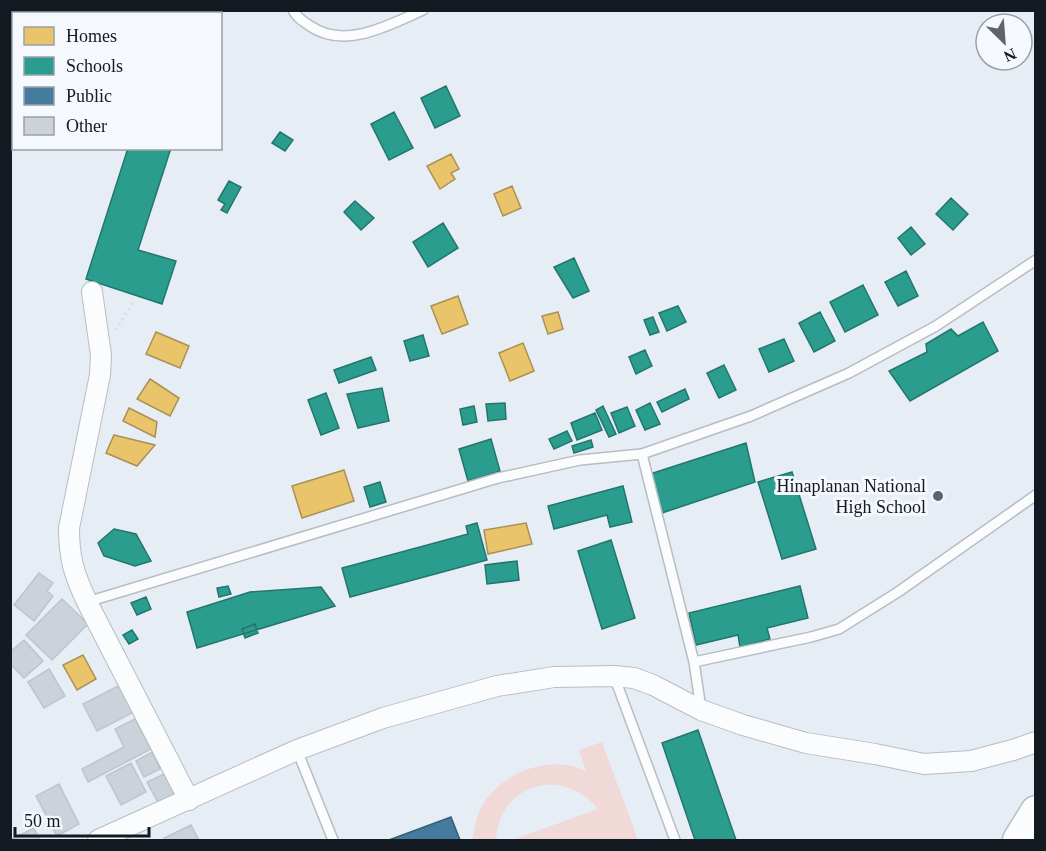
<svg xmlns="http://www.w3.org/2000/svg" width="1046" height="851" font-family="Georgia,serif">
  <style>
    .green { fill: #f0d9d7 }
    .homes { fill: #e9c46a; stroke: #a99154; stroke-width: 1.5 }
    .schools { fill: #2a9d8f; stroke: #23766e; stroke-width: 1.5 }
    .public { fill: #457b9d; stroke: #365e78; stroke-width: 1.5 }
    .building { fill: #ccd2da; stroke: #bec4cc; stroke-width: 1.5 }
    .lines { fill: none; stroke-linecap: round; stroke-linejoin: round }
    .service-casing { stroke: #b7bdc4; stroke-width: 12 }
    .minor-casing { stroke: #b7bdc4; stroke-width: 22 }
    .primary-casing { stroke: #b7bdc4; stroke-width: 33 }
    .path { stroke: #d7d9db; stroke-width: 3; stroke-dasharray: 1.5 4.5; stroke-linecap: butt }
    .service { stroke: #fbfcfe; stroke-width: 9 }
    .minor { stroke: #fbfcfe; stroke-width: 20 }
    .primary { stroke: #fbfcfe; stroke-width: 30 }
    .poi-dot { fill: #5d646c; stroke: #f5f9fe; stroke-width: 2 }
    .labels { text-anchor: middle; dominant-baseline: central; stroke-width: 6; stroke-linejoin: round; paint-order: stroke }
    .poi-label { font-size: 18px; fill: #131a22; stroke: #f5f9fe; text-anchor: end }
  </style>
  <rect width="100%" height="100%" fill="#e7edf5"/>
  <path class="green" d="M602 742 638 840H512L598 809C563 766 499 783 496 840H472C474 833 475 825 477 817 489 781 532 760 568 765 574 766 580 769 586 771L579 750Z"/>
  <path class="homes" d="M451 154 459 169 451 173 455 179 440 189 427 166Z
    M512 186 521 208 503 216 494 194Z
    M458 296 468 324 442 334 431 306Z
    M558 312 563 329 548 334 542 316Z
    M156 332 189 346 180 368 146 354Z
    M523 343 534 371 510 381 499 353Z
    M150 379 179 398 170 416 137 399Z
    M129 408 157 422 155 437 123 421Z
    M114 435 155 445 137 466 106 453Z
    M344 470 354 501 302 518 292 486Z
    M526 523 532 544 488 554 484 530Z
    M83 655 96 679 77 690 63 665Z"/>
  <path class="schools" d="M446 86 460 116 435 128 421 98Z
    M394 112 413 148 389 160 371 124Z
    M280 132 293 140 285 151 272 143Z
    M128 148H171L138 250 176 261 162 304 86 279Z
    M229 181 241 187 227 213 221 210 225 204 218 200Z
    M951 198 968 214 953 230 936 214Z
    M355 201 374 218 361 230 344 212Z
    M443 223 458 248 428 267 413 242Z
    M911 227 925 244 911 255 898 238Z
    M574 258 589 291 573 298 554 267Z
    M906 271 918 296 898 306 885 282Z
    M863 285 878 315 845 332 830 302Z
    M678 306 686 322 667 331 659 313Z
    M820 312 835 341 814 352 799 323Z
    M653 317 659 332 650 335 644 320Z
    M983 322 998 351 910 401 889 371 927 352 926 344 951 329 958 336Z
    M423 335 429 356 410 361 404 341Z
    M784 339 794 361 769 372 759 349Z
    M645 350 652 366 636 374 629 357Z
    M371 357 376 370 339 383 334 370Z
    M724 365 736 390 719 398 707 373Z
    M382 388 389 421 358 428 347 394Z
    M685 389 689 399 662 412 657 402Z
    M326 393 339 428 321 435 308 400Z
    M505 403 506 419 488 421 486 404Z
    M650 403 660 424 645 430 636 410Z
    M474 406 477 422 463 425 460 409Z
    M603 406 616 434 609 437 596 410Z
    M627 407 635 426 619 433 611 413Z
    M595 413 602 430 577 440 571 423Z
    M567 431 572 441 554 449 549 439Z
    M491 439 500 471 468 481 459 449Z
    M591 440 593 447 574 453 572 446Z
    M746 443 755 482 662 513 650 474Z
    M792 472 816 549 782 559 758 482Z
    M380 482 386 502 370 507 364 487Z
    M623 486 632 522 610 527 607 515 554 529 548 506Z
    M477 523 487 560 350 597 342 568 468 534 466 526Z
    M114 529 136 534 151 561 135 566 104 556 98 543Z
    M611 540 635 618 602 629 578 551Z
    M517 561 519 580 487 584 485 565Z
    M228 586 231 594 219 597 217 588Z
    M800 586 808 618 767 628 770 639 740 647 738 635 696 645 689 613Z
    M321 587 335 606 197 648 187 612 250 592Z
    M146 597 151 609 137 615 131 603Z
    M255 624 258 633 245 638 242 629Z
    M132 630 138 639 129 644 123 635Z
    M698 730 736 840H695L662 743Z"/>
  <path class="public" d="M451 817 460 840H389Z"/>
  <path class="building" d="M39 573 53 583 47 591 53 596 34 621 14 605Z
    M62 599 88 624 52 660 26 635Z
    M24 640 43 661 24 678 10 664V652Z
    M49 669 65 696 44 708 28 682Z
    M124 683 138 710 97 731 83 704Z
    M135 719 151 749 88 782 82 769 124 747 115 729Z
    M152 752 160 769 144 777 136 761Z
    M131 763 146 792 121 805 106 776Z
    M164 774 175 795 159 804 147 782Z
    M59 784 79 824 57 836 36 796Z
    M191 825 199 840H165L164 838Z
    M34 828 40 840H10Z"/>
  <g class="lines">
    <defs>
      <path id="service" d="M293 10C297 18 303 21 310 26 345 50 389 25 423 10
        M642 454 694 662 701 709
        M87 602 498 478 580 460 642 454 751 416 849 373 936 326 1036 260
        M694 662 811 637 839 629 898 592 1036 495
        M614 676 675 840
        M297 750 333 840"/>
      <path id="minor" d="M92 292 101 355 100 375 69 528C69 559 74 574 87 602L189 800
        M98 840 297 750 383 718 497 686 554 677 614 676 634 678 653 685 701 710 743 725 806 743 875 754 924 764 971 761 1013 750 1036 742"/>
      <path id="primary" d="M1018 840 1036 811"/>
    </defs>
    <use href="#service" class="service-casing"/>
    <use href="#minor" class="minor-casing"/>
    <use href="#primary" class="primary-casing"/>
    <path class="path" d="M116 330 134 301"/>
    <use href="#service" class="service"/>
    <use href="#minor" class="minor"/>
    <use href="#primary" class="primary"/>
  </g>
  <circle class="poi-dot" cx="938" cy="496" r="6"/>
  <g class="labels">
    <g class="poi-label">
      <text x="926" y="486">Hinaplanan National<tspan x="926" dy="21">High School</tspan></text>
    </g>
  </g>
  <rect width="1046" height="851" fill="none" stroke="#131a22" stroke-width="24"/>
  <rect x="12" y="12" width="210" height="138" fill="#f5f9fe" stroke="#9ba0a6" stroke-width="1.5"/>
  <rect x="24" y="27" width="30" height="18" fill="#e9c46a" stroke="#9ba0a6" stroke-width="1.5"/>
  <text x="66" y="42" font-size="18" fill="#131a22">Homes</text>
  <rect x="24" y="57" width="30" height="18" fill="#2a9d8f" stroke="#9ba0a6" stroke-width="1.5"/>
  <text x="66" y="72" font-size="18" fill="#131a22">Schools</text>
  <rect x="24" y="87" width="30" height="18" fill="#457b9d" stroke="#9ba0a6" stroke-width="1.5"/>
  <text x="66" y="102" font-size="18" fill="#131a22">Public</text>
  <rect x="24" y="117" width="30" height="18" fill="#ccd2da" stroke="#9ba0a6" stroke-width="1.5"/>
  <text x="66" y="132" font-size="18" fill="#131a22">Other</text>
  <g transform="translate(1004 42) rotate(155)"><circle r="28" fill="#f5f9fe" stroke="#9ba0a6" stroke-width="1.5"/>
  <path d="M0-4.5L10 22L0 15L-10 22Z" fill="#5d646c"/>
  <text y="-9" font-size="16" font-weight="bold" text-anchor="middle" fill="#131a22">N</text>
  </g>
  <path d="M15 827v9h134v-9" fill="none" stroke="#131a22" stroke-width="3"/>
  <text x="24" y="827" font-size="18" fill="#131a22" stroke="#f5f9fe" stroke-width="4.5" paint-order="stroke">50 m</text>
</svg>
